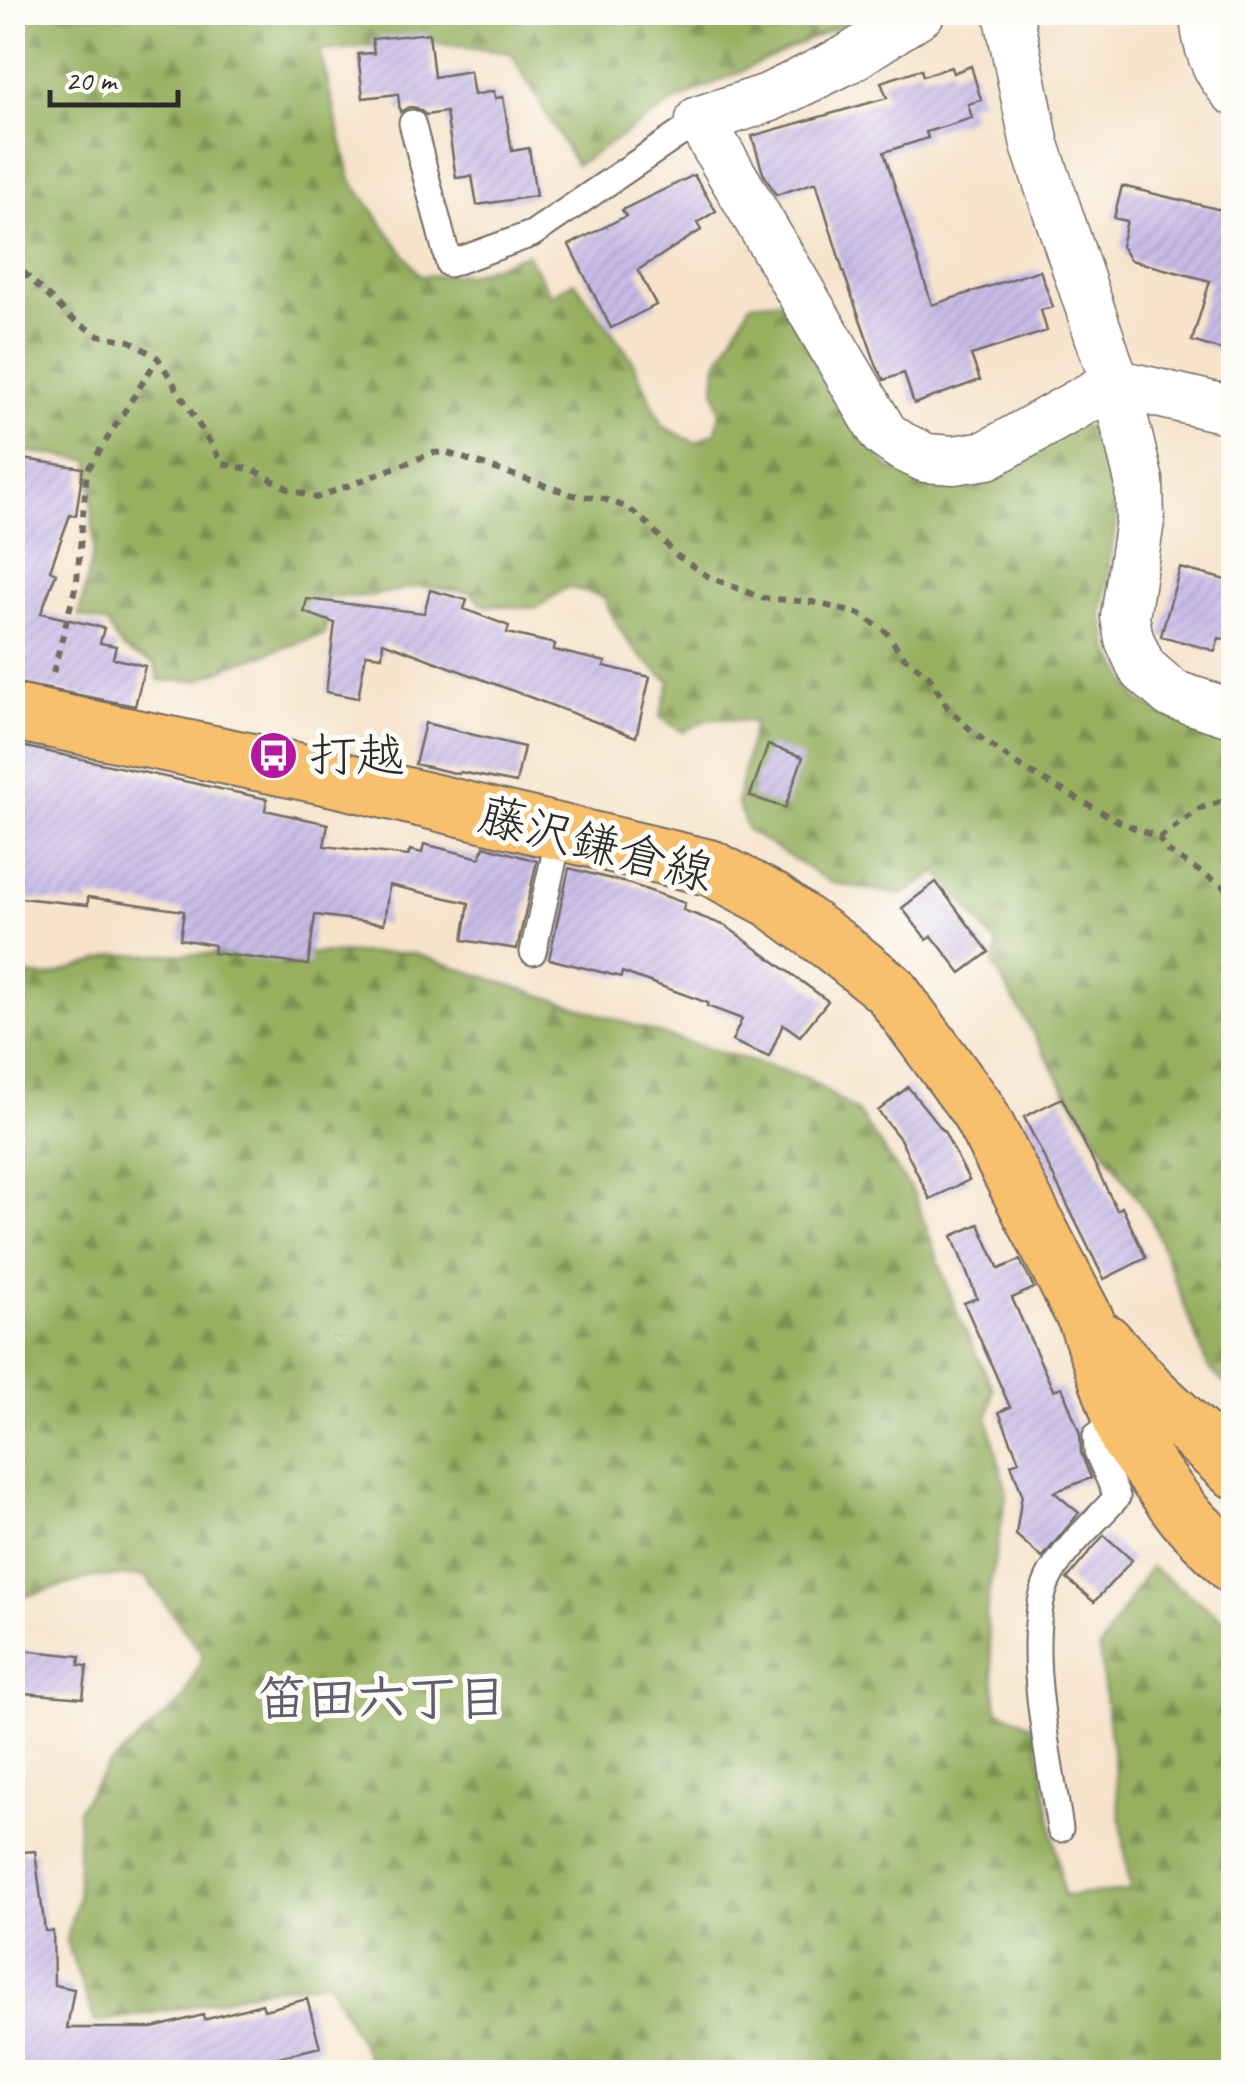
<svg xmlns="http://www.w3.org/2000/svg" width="1246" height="2085" font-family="Caveat,'Klee One',sans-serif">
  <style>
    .forest { fill: url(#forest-firs); stroke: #606e46; stroke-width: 2.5 }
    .building { fill: url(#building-hatch) }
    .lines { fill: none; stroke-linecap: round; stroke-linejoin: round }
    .lane-casing { stroke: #726b63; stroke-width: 29 }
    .street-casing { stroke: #726b63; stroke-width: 51 }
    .primary-casing { stroke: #726b63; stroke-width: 59 }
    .path { stroke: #726b63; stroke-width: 6; stroke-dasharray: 8 8; stroke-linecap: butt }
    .lane { stroke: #fff; stroke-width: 25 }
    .street { stroke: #fff; stroke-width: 48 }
    .primary { stroke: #f8bf6c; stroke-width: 55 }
    .labels { text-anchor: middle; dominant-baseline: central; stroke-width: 10; stroke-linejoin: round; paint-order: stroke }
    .poi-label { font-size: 48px; fill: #2b2b2b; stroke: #fdfcf7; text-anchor: start }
    .street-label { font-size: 48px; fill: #2b2b2b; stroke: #fdfcf7 }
    .neighbourhood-label { font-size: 50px; font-weight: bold; fill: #625e6d; stroke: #fdfcf7 }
  </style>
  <defs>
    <pattern id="forest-firs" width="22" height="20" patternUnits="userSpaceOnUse" patternTransform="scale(2.5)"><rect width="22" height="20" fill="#96b061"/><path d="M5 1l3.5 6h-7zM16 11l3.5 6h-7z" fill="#7b8f50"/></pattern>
    <pattern id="building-hatch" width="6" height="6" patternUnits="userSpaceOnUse" patternTransform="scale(2.5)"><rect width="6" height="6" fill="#c8bce8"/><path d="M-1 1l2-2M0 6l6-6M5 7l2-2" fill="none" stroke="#aca2c7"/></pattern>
  </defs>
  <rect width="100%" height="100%" fill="#fdfcf7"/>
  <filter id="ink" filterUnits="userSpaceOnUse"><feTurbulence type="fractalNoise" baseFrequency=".01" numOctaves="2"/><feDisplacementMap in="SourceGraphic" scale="20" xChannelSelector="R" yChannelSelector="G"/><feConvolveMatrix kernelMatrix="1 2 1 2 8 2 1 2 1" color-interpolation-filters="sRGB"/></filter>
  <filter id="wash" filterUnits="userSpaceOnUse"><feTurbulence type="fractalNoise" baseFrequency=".0048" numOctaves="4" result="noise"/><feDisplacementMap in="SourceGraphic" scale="40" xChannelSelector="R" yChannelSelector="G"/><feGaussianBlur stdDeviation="2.25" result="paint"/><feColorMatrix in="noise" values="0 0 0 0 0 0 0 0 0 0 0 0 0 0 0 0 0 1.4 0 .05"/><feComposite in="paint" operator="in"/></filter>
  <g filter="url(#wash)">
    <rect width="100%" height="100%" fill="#f6e3ca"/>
    <path class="forest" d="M13 13H867L678 100 576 165 511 53 415 41 320 51 351 180 420 276 470 274 527 254 551 295 574 281 631 358 663 426 695 443 716 432 720 411 715 389 717 364 751 303 782 300 800 330 835 404 890 469 958 475 1072 426H1098L1111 459 1117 513 1102 614 1110 651 1139 701 1206 732 1233 738V1392L1208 1367 1152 1221 1066 1090 993 964 998 946 938 872 903 895 832 883 748 831 737 803 754 722 711 718 683 732 660 717 670 681C635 655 621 637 604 597L567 587 536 608 484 605 470 592 419 586 371 596 328 597 325 634 235 664 198 680 160 681 154 663C132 656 115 648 108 624L79 616 94 549 90 460 13 450Z
      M412 953 666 1036 807 1078 858 1113 914 1194 959 1318 993 1388 988 1419 1007 1493 988 1595 986 1616 997 1709 1035 1727 1064 1896 1130 1891 1099 1649 1150 1567 1233 1626V2072H345L368 2057 328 1982 263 1989 188 2007 95 2022 66 1940 78 1896V1809L107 1767 183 1700 203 1655 145 1576 93 1577 13 1600V974L47 977 116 955Z"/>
    <g id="blocks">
      <path class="building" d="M429 33 434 77 470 71 474 95 494 91 495 98 503 97 512 151 529 148 536 196 477 205 472 176 456 178 446 112 426 115 417 108 409 107 400 112 398 94 363 98 358 54 374 53 372 39Z
        M971 66 981 100 968 104 972 118 926 132 928 138 884 152 932 305 1040 270 1053 307 1041 310 1047 331 971 355 980 380 914 404 904 373 884 380 877 367 843 271 816 182 776 195 763 173 752 136 887 98 881 82 921 69 923 76 951 67 953 73Z
        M694 175 716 211 697 223 701 230 638 270 656 305 611 328 569 245 626 216 622 210Z
        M1122 186 1234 213V354L1192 341 1210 281 1130 260 1121 246 1127 221 1114 218Z
        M17 458 83 468 76 515H70L50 570 56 573 41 613 104 628 100 643 116 646 113 658 145 666 135 706 12 682V486Z
        M1180 568 1234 582V641L1219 638 1215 651 1161 636Z
        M430 590 467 600 464 609 509 626 507 633 555 644 554 650 606 662 604 666 650 677 636 737 383 642 382 656 366 654 358 698 326 692 335 623 304 612 307 599 424 613Z
        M425 723 524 747 516 783 460 772 459 774 415 764Z
        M12 744 267 799 265 810 328 824 324 846 408 856 410 850 422 853 424 844 480 858 484 846 537 861 517 949 463 940 469 903 389 885 384 924 315 915 308 965 213 953 214 945 180 939 184 911 88 897V905L12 897Z
        M768 745 803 757 785 808 750 796Z
        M569 868 630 884 685 903 683 910 726 926 828 1001 800 1036 783 1024 769 1057 732 1041 742 1019 707 1006 708 1003 622 972 621 977 549 959Z
        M936 882 989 952 961 973 932 936 927 940 902 908Z
        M908 1087 945 1133 969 1180 930 1199 900 1139 878 1111Z
        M1062 1098 1117 1210 1122 1207 1146 1258 1104 1279 1024 1117Z
        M979 1224 999 1269 1020 1260 1034 1288 1012 1298 1053 1390 1062 1387 1080 1434 1081 1453 1091 1478 1054 1492 1079 1513 1042 1558 1016 1535 1022 1494 1011 1464 1019 1461 999 1412 1010 1407 964 1303 977 1298 952 1236Z
        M1104 1535 1132 1560 1094 1602 1067 1579Z
        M12 1649 80 1656 79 1665 87 1666 83 1698 12 1692Z
        M35 1851 45 1931H53L54 1985 74 1989 67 2028H153L203 2015 204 2020 262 2004 264 2010 307 1999 320 2047 262 2061 264 2065 237 2072H12V1853Z"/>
    </g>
  </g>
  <g filter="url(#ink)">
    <use href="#blocks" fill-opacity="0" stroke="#726b63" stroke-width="2.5"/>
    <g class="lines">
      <defs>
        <path id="lane" d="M412 123 449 264 532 234 700 120
          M533 952 560 832
          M1060 1829C1051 1765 1018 1628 1052 1572 1068 1545 1096 1521 1117 1497L1097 1451 1096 1436 1121 1417"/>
        <path id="street" d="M921 12 848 59 768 98 700 120 884 434 901 446 926 458 954 460 987 455 1115 383 1234 411
          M1008 12 1035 145 1115 383 1139 481 1140 521 1125 617 1129 639 1142 668 1172 694 1234 714
          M1204 12C1205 42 1214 69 1234 91"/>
        <path id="primary" d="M12 712 337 779 711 868 772 900 835 946 890 990 978 1110 1086 1320 1128 1439 1185 1516 1234 1566
          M1104 1341 1151 1393 1234 1470"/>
      </defs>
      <use href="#lane" class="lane-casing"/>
      <use href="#street" class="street-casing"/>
      <use href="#primary" class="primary-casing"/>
      <path class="path" d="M12 261 72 319 98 335 130 341 158 358 223 464 254 470 289 489 316 498 433 453 445 452 573 495 604 499 628 508 648 524 676 555 709 577 762 598 812 602 860 614 886 632 904 657 929 676 948 708 975 734 1027 771 1120 822 1159 838 1167 851 1234 893
        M53 673 77 581 87 471 158 358
        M1159 838 1201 808 1220 802 1234 809"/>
      <use href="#lane" class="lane"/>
      <use href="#street" class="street"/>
      <use href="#primary" class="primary"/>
    </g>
  </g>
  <defs>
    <symbol id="bus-disc" viewBox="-11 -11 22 22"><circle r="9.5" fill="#b5179e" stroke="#fdfcf7"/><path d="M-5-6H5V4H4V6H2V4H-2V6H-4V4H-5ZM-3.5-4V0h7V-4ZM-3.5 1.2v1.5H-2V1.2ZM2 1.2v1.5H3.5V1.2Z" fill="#fff"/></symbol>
  </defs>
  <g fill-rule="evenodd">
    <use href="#bus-disc" x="246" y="728" width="55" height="55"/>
  </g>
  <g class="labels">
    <g class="poi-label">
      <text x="309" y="755">打越</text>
    </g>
    <g class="street-label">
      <text transform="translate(596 844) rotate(15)">藤沢鎌倉線</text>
    </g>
    <g class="neighbourhood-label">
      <text x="382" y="1698">笛田六丁目</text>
    </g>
  </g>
  <rect width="1246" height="2085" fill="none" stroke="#fdfcf7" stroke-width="50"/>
  <path d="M50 90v15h128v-15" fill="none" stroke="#2b2b2b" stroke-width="5"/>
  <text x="65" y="90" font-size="30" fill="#2b2b2b" stroke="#fdfcf7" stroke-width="8" paint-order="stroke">20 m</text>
</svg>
